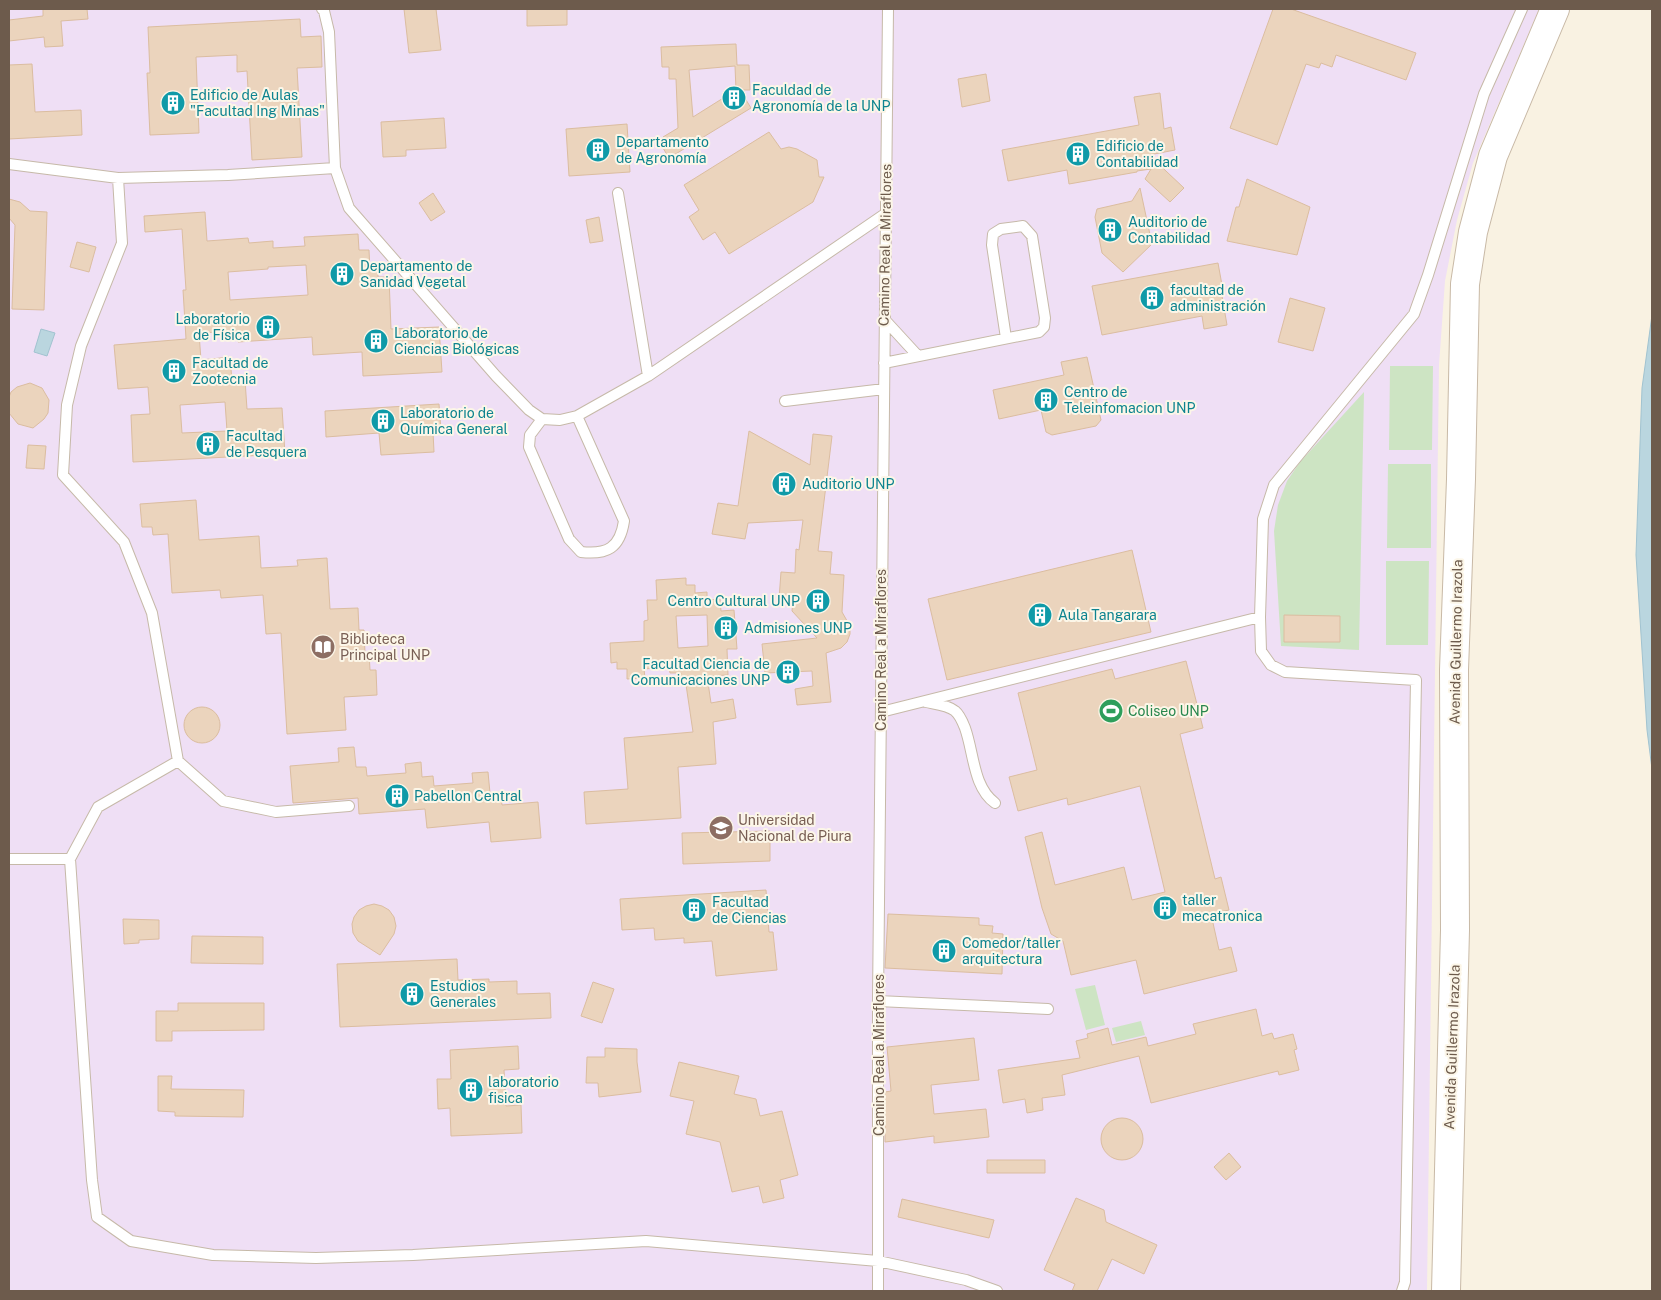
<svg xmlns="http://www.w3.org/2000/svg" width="1661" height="1300" font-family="'Public Sans',sans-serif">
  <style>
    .education { fill: #efdff5 }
    .green { fill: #cde4c3 }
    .water { fill: #bad6df; stroke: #a1c3d0 }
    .building { fill: #ebd4bd; stroke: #dbbda0; fill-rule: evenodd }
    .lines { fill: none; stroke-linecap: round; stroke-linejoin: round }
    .service-casing { stroke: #c6b9a8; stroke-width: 12 }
    .secondary-casing { stroke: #c8b9a6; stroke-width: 30 }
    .service { stroke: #fff; stroke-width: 10 }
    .secondary { stroke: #fff; stroke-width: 28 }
    .labels { text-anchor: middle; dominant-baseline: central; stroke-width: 4; stroke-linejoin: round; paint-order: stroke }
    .culture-label { font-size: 14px; fill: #0d838f; stroke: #fcf6e8; text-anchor: start }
    .street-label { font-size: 14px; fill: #6d5b4c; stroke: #fcf6e8 }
    .education-label { font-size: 14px; fill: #785e54; stroke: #fcf6e8; text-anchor: start }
    .leisure-label { font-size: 14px; fill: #27864d; stroke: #fcf6e8; text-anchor: start }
  </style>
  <rect width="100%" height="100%" fill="#f9f2e2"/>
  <path class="education" d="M9 9H1539L1473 163 1457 220 1445 281 1439 365 1427 1291H9Z"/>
  <path class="green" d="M1390 366H1433L1432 450H1389Z
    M1364 392 1359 650 1281 646 1274 531 1278 505 1287 481 1300 462Z
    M1388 464H1431V548H1387Z
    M1386 561H1429L1428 645H1386Z
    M1095 985 1105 1025 1086 1030 1075 989Z
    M1141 1021 1145 1035 1116 1042 1112 1028Z"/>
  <path class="water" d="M1652 315V769L1647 730 1636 555 1642 388Z
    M41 329 55 333 47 356 34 352Z"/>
  <path class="building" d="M43 9H87L88 19 61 21 63 46 45 47 44 37 9 41V20L43 16Z
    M404 9H436L441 50 409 53Z
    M527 9H567V25L527 26Z
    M1273 9H1291L1416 53 1406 80 1336 55 1332 67 1321 63 1319 68 1306 64 1277 145 1230 128Z
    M300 19 301 37 321 36 322 67 297 68 302 157 252 160 247 71 237 72V55L196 57 199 133 150 135 147 73H150L148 27Z
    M736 44 737 65H749L750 90H740L751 108 669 158 660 143 665 140 663 137 678 128 676 79H669V67H662L661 47ZM735 66 736 90 693 117 689 70Z
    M32 64 35 112 81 110 82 135 9 139V65Z
    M986 74 990 101 962 107 958 79Z
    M1160 93 1164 129 1171 127 1175 150 1149 155 1184 188 1170 202 1145 179 1151 169 1137 171V172L1069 184 1067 170 1008 181 1002 150 1139 125 1134 97Z
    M444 118 446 148 406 150V156L383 157 381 122Z
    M627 124 630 172 569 176 566 129Z
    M769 132 781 149 789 147 797 149 817 160 819 177H824L813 202 729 254 715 232 703 240 689 217 699 210 684 185Z
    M1247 179 1310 207 1297 255 1227 241 1236 207H1239Z
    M1140 188 1152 244 1123 272 1102 253 1095 217 1097 209 1132 201Z
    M433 193 445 212 431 221 419 203Z
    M9 199 20 202 30 211 47 212 44 310 12 309 15 225 9 218Z
    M205 212 207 241 248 238 249 243 273 241V248L305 246 304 237 358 234 359 250H369L370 271H378V277H389L391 329 439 327 442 372 363 376 362 352 313 355 312 337 238 342 237 331 199 333 201 360 230 357 232 381 245 380 247 409 282 408 285 454 133 462 131 415 150 414 148 387 118 389 114 345 186 339 183 290H186L182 229 145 232 144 216ZM306 265 308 295 230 300 228 272 268 269V267ZM225 402 227 431 182 433 180 405Z
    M599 217 603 241 590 243 586 220Z
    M77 242 96 247 89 272 70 267Z
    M1218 263 1224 296H1222L1227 325 1204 329 1202 316 1102 335 1092 286Z
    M1290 298 1325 308 1313 351 1278 342Z
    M1087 357 1101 420 1096 426 1052 435 1046 432 1041 410 999 419 993 390 1064 375 1061 362Z
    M30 383 42 388 49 400 48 413 44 419 33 428 18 424 9 413V397L11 392 17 387Z
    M439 404 441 431 433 432 434 452 381 455 379 433 326 437 325 411Z
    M749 431 810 465 813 434 832 436 818 551 832 552 830 574 844 575 842 612 850 626V634L847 642 841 648 826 653 831 702 797 705 795 689 813 686 812 671 765 673 762 644 817 638 792 611 793 600 779 599 781 572 795 573 796 549 799 550 803 520 748 523 745 539 712 534 718 503 738 506Z
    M28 445 46 446 44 469 26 468Z
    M196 500 199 540 259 536 261 568 298 566 297 560 327 558 330 609 358 608 359 630H364L365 653 369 652 370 670H376L377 695 344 697 346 730 287 734 281 633 266 634 263 595 221 598 220 590 172 593 168 534 153 535 152 527H142L140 504Z
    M1132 550 1151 632 947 680 928 599Z
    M686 578V585H695V593L707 592V600L720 599 721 611 734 610 737 649H727L728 675 707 676 711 703 733 699 736 718 713 722 716 764 678 767 681 818 586 824 584 792 628 789 624 738 693 732 685 678H681V673H670L669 667 644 669 645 678 627 679V669H617V662L611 663 610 643 644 641V621L648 620 647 600H657L656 580ZM707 615 708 646 678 648 676 616Z
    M1284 615 1340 616V642H1284Z
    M1186 661 1203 728 1180 734 1215 879 1221 877 1229 910 1211 914 1219 950 1231 947 1237 971 1144 994 1136 960 1071 975 1063 941 1051 934 1042 908 1025 837 1042 832 1055 885 1124 867 1132 900 1165 892 1140 786 1068 805 1067 798 1018 811 1009 777 1037 770 1018 693 1112 669 1115 679Z
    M184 725a18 18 0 1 1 36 0a18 18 0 1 1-36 0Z
    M354 747 356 767H366L367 776 406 773 405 764 421 762 422 777 433 776 434 786 473 783 472 773 488 772 490 793 500 792 502 805 538 802 541 838 491 842 489 822 427 828 425 809 359 814 358 798 293 803 290 766 339 762 338 748Z
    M770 831V861L683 864 682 833Z
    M766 890 769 932H773L777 970 716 976 712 941 684 943V938L655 940 654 928 622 930 620 899Z
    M374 904 382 906 389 910 394 917 396 926 394 934 380 955 358 941 353 933 352 924 354 917 359 910 366 906Z
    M888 914 979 918V925L993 926 992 933 1003 934 1002 974 885 968Z
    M123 919 159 920V939L139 940V943L124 944Z
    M192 936 263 937V964L191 963Z
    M457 959 458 980 489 979V982L517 981V994L550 993 551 1018 340 1027 337 964Z
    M593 982 614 989 602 1023 581 1016Z
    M178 1003H264V1030L172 1031V1041H156V1011H178Z
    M1256 1009 1262 1036 1272 1033 1274 1039 1293 1034 1297 1049 1294 1050 1299 1070 1279 1075 1278 1071 1151 1103 1139 1056 1062 1075 1065 1095 1042 1098 1043 1110 1027 1113 1025 1099 1003 1103 998 1070 1080 1058 1076 1041 1088 1038 1087 1034 1108 1028 1112 1045 1146 1037 1148 1046 1196 1034 1193 1024Z
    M974 1038 979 1080 931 1085 934 1114 986 1109 989 1137 934 1143V1136L885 1142V1092L891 1091 887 1047Z
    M518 1046 519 1069 504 1070 506 1106 521 1105 522 1133 451 1136 450 1108 438 1109 437 1079H451L450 1050Z
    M605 1048 637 1049V1062L641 1092 599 1097 598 1083H586L587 1057H605Z
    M679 1062 739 1076 734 1094 756 1099 760 1116 782 1111 798 1175 780 1180 784 1198 763 1203 759 1186 732 1192 720 1142 686 1134 694 1101 670 1096Z
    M158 1076H172L171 1089 244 1090 243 1117 175 1116V1112L158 1111Z
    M1101 1139a21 21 0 1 1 42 0a21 21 0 1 1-42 0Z
    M1229 1153 1241 1167 1226 1180 1214 1167Z
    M987 1160H1045V1173H987Z
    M1076 1198 1104 1210 1106 1222 1157 1245 1144 1274 1112 1259 1097 1291H1072L1075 1284 1044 1270Z
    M902 1199 994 1220 989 1238 898 1217Z"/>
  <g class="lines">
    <defs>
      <path id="service" d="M9 164 118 178 228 175 335 168 329 32 324 11 322 9
        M335 168 349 208 496 376 529 410 542 419 560 420 577 416 648 376 885 214
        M118 178 122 243 81 346 67 405 63 475 124 542 152 613 178 761
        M618 193 648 376
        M884 319 918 356
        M884 363 1039 332 1044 327 1045 318 1032 236 1023 226 1001 229 993 234 992 245 1006 338
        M785 401 884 389
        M542 419 530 435 529 447 569 539 581 552C607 555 620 548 624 521L577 416
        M926 702C935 704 948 705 955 711 960 715 963 723 965 728 974 753 973 787 995 803
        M881 712 1260 617
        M9 859H70L98 807 178 761 223 801 276 812 349 806
        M70 859 92 1180 97 1217 131 1241 213 1255 316 1258 413 1255 646 1241 878 1261 966 1280 997 1291
        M878 1001 1048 1009
        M878 1291V1001L888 9
        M1402 1291 1405 1282 1416 680 1285 672 1271 665 1261 651 1260 617 1263 519 1274 485 1414 314 1428 275 1484 94 1522 9"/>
      <path id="secondary" d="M1446 1291 1455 930 1454 670 1461 479 1465 284 1473 232 1493 156 1555 9"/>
    </defs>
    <use href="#service" class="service-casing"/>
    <use href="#secondary" class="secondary-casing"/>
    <use href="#service" class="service"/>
    <use href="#secondary" class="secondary"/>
  </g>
  <defs>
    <symbol id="building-disc" viewBox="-11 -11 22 22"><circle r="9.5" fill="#0f9aa8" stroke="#fcf6e8"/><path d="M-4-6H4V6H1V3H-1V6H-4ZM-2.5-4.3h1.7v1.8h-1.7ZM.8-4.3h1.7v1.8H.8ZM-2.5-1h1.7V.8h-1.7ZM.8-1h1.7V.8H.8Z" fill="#fff"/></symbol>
    <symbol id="library-disc" viewBox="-11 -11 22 22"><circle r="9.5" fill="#8d6e63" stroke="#fcf6e8"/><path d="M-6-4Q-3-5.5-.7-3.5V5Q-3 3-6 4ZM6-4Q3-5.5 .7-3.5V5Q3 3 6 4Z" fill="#fff"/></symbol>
    <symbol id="stadium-disc" viewBox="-11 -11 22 22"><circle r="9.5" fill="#2e9e5b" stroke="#fcf6e8"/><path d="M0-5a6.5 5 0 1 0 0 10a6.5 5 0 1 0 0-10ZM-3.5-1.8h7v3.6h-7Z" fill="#fff"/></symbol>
    <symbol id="university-disc" viewBox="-11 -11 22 22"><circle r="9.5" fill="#8d6e63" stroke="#fcf6e8"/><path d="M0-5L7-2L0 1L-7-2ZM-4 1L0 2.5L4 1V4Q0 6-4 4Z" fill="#fff"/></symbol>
  </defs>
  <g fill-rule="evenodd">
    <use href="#building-disc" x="720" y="84" width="28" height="28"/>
    <use href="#building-disc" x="159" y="89" width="28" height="28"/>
    <use href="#building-disc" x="584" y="136" width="28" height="28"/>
    <use href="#building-disc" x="1064" y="140" width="28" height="28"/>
    <use href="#building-disc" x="1096" y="216" width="28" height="28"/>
    <use href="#building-disc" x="328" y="260" width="28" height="28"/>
    <use href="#building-disc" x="1138" y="284" width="28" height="28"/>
    <use href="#building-disc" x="254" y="313" width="28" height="28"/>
    <use href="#building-disc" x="362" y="327" width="28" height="28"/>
    <use href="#building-disc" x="160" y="357" width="28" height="28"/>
    <use href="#building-disc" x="1032" y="386" width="28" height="28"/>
    <use href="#building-disc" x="369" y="407" width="28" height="28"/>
    <use href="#building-disc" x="194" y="430" width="28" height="28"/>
    <use href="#building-disc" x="770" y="470" width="28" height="28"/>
    <use href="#building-disc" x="804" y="587" width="28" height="28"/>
    <use href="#building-disc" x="1026" y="601" width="28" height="28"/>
    <use href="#building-disc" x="712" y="614" width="28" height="28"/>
    <use href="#library-disc" x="309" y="633" width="28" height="28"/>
    <use href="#building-disc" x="774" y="658" width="28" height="28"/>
    <use href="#stadium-disc" x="1097" y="697" width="28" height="28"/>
    <use href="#building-disc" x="383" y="782" width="28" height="28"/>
    <use href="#university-disc" x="707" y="814" width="28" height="28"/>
    <use href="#building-disc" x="1151" y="894" width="28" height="28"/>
    <use href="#building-disc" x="680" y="896" width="28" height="28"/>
    <use href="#building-disc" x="930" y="937" width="28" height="28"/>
    <use href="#building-disc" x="398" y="980" width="28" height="28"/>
    <use href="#building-disc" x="457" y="1076" width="28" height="28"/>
  </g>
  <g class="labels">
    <g class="culture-label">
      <text x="752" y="90">Faculdad de<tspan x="752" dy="16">Agronomía de la UNP</tspan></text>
      <text x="190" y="95">Edificio de Aulas<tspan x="190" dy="16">"Facultad Ing Minas"</tspan></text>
      <text x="616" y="142">Departamento<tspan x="616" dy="16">de Agronomía</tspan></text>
      <text x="1096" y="146">Edificio de<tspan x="1096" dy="16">Contabilidad</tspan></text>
      <text x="1128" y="222">Auditorio de<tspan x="1128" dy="16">Contabilidad</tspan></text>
      <text x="360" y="266">Departamento de<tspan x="360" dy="16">Sanidad Vegetal</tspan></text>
      <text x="1170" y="290">facultad de<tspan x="1170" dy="16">administración</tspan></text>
      <text x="250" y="319" text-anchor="end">Laboratorio<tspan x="250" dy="16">de Física</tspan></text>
      <text x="394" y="333">Laboratorio de<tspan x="394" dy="16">Ciencias Biológicas</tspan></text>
      <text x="192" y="363">Facultad de<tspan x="192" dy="16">Zootecnia</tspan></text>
      <text x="1064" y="392">Centro de<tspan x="1064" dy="16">Teleinfomacion UNP</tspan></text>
      <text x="400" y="413">Laboratorio de<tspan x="400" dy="16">Química General</tspan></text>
      <text x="226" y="436">Facultad<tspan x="226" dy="16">de Pesquera</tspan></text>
      <text x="802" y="484">Auditorio UNP</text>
      <text x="800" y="601" text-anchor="end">Centro Cultural UNP</text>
      <text x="1058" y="615">Aula Tangarara</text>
      <text x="744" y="628">Admisiones UNP</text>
      <text x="770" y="664" text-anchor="end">Facultad Ciencia de<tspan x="770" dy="16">Comunicaciones UNP</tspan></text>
      <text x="414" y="796">Pabellon Central</text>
      <text x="1182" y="900">taller<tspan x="1182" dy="16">mecatronica</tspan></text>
      <text x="712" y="902">Facultad<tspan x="712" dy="16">de Ciencias</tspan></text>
      <text x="962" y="943">Comedor/taller<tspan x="962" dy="16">arquitectura</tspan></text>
      <text x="430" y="986">Estudios<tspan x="430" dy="16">Generales</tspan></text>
      <text x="488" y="1082">laboratorio<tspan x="488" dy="16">fisica</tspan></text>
    </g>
    <g class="street-label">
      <text transform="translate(885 245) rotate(-89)">Camino Real a Miraflores</text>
      <text transform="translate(1456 642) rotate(-89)">Avenida Guillermo Irazola</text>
      <text transform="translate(881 650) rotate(-90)">Camino Real a Miraflores</text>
      <text transform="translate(1452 1047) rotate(-88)">Avenida Guillermo Irazola</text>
      <text transform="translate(879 1055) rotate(-90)">Camino Real a Miraflores</text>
    </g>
    <g class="education-label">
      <text x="340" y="639">Biblioteca<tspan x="340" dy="16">Principal UNP</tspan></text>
      <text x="738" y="820">Universidad<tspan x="738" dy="16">Nacional de Piura</tspan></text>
    </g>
    <g class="leisure-label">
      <text x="1128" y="711">Coliseo UNP</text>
    </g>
  </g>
  <rect width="1661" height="1300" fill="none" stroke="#6d5b4c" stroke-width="20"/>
</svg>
